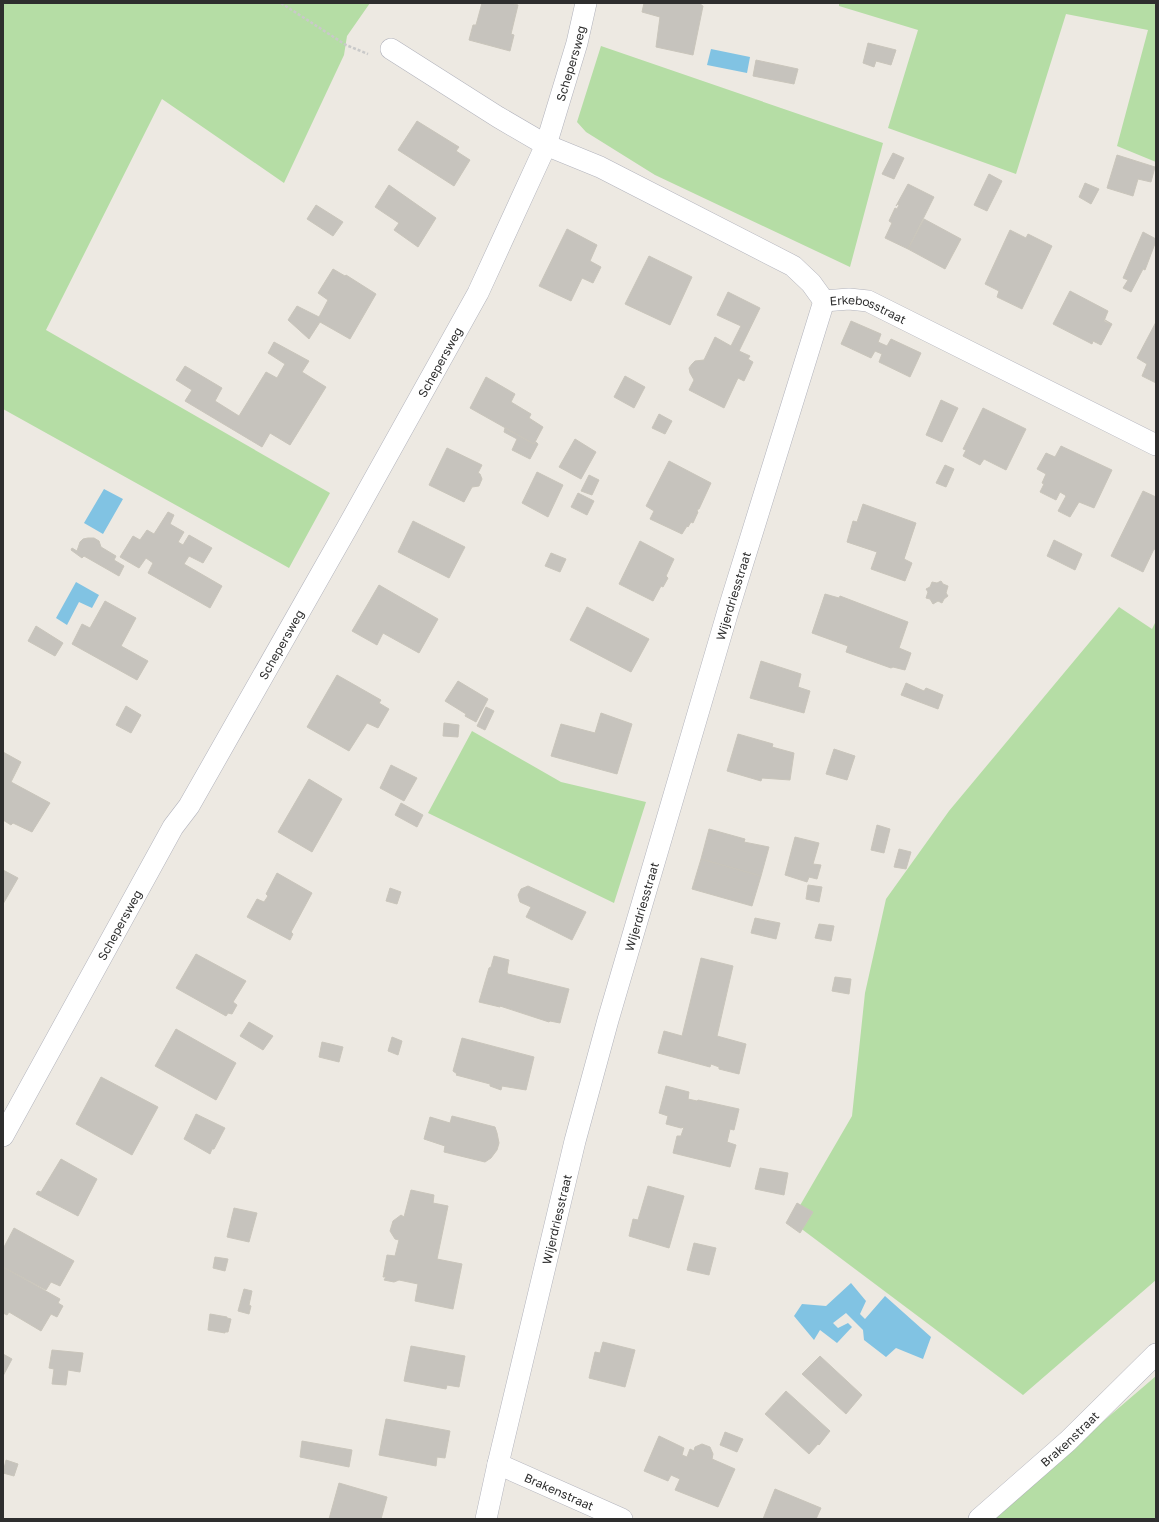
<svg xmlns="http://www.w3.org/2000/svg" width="1159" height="1522" font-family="'Golos Text',sans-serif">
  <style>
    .green { fill: #b5dda5 }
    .water { fill: #81c3e3 }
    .building { fill: #c6c3bd; stroke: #c9c5bb }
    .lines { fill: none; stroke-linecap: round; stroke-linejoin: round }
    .street-casing { stroke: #b2b3bc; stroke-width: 22 }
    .path { stroke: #c9c9c9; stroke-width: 2.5; stroke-dasharray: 3 2; stroke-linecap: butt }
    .street { stroke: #fff; stroke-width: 21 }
    .labels { text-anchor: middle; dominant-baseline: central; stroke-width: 4; stroke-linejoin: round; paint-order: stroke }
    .street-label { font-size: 12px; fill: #2e2e2e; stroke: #fff }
  </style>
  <rect width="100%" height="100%" fill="#ede9e2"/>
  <path class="green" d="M3 3H370L347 36 344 55 284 183 162 99 46 330 330 493 289 568 3 409Z
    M839 3H1156V162L1117 146 1148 30 1066 14 1016 174 888 128 918 30 839 6Z
    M601 46 883 143 850 267 655 175 586 132 577 122Z
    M1119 607 1152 629 1156 621V1280L1023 1395 791 1221 852 1116 865 993 886 899 949 811Z
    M472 731 561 782 646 802 614 903 428 813Z
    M1156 1376V1519H989Z"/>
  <path class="water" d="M711 49 750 57 747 73 707 65Z
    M104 489 123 499 103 534 84 523Z
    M76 582 99 595 92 608 79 602 67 625 56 618Z
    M851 1283 866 1301 860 1314 865 1319 885 1296 931 1337 923 1359 896 1348 886 1357 864 1340 863 1330 846 1313 833 1323 838 1328 848 1323 852 1327 837 1343 820 1330 814 1340 794 1316 802 1304 826 1306Z"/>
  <path class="building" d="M482 3H510L518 5 511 34 514 35 510 51 469 40 473 25H476Z
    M644 3H701V5L703 6 693 55 656 47 660 17 642 12Z
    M868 43 896 50 891 65 876 61 874 67 863 63Z
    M756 60 798 69 794 84 753 76Z
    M417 121 459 147 456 151 470 160 454 186 398 150Z
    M893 153 904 158 894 179 882 174Z
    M1117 155 1155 167 1151 182 1138 179 1133 196 1107 188Z
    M989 174 1002 181 987 211 974 205Z
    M1085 183 1099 189 1091 204 1079 197Z
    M908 184 934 197 908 249 885 238 892 223 889 221 895 208 897 209 899 205 898 204 896 206Z
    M389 185 436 218 418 247 394 230 399 223 375 207Z
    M316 205 343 222 333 236 307 219Z
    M924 219 961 239 945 269 908 249Z
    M567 229 597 245 590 261 601 267 593 283 582 278 571 301 539 286Z
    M1010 230 1026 238 1028 234 1052 246 1022 309 997 297 999 291 985 284Z
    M1143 232 1156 239V241L1145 270 1143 269 1131 292 1123 288 1128 280 1123 278Z
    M649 256 692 277 670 325 625 304Z
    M333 269 345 276 346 275 376 294 350 339 320 322 309 339 288 320 297 306 319 317 328 300 318 293Z
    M1070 291 1108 311 1104 321 1110 324 1105 320 1112 324 1101 345 1093 341 1092 344 1053 324Z
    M728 292 760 308 739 351 750 356 748 359 753 362 744 381 738 378 724 408 689 390 694 380 690 373 689 368 692 364 695 361 704 360 715 337 731 346 741 326 717 315Z
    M851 321 881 334 878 342 887 346 891 339 921 353 910 377 879 362 882 354 875 351 871 358 841 344Z
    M1156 322V383L1142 376 1147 364 1137 358Z
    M274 342 309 361 302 372 326 387 290 445 270 433 262 447 185 401 192 390 176 380 185 366 222 388 215 401 239 416 266 372 277 378 285 364 268 353Z
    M625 376 645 387 634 408 614 397Z
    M486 377 515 394 511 402 531 414 529 418 543 427 534 444 470 408Z
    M941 400 958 408 942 442 926 435Z
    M983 408 1026 429 1006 470 984 459 980 465 963 456 966 450 963 449Z
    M659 414 672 421 665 434 652 428Z
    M505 428 534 444 536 442 538 444 530 459 512 450 517 439 504 432Z
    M575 439 596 452 581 479 559 467Z
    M1061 446 1112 470 1094 508 1079 502 1070 517 1058 511 1066 496 1065 495 1060 492 1056 500 1040 492 1044 484 1042 483 1046 474 1037 469 1046 453 1055 457Z
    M447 448 482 465 478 473 480 474 482 479 479 486 472 487 464 502 429 485Z
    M669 461 711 483 699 509H698L697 511 698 512 693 523 691 522 688 527 687 526 682 534 650 519 654 511 646 506Z
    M945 465 954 469 946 487 936 483Z
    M537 472 563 485 548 517 522 503Z
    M589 475 599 480 592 495 581 491Z
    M1143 491 1156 497V550L1154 549 1143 572 1111 556Z
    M578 493 594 501 587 515 571 507Z
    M863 504 916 523 904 559 912 563 905 581 871 569 877 552 847 542 853 521 857 522Z
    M168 512 174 515 170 524 184 532 178 542 183 545 189 535 212 548 203 563 189 556 184 564 222 586 210 608 148 573 153 563 146 558 139 568 120 557 133 536 140 540 147 530 154 534Z
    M413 521 465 547 449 578 398 552Z
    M88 538H94L99 541 101 547 116 556 114 560 124 566 119 576 84 556 82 558 71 550 72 548 77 551 80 542 83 539Z
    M1054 540 1082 554 1075 570 1047 556Z
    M640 541 674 559 666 576 668 578 663 587 661 586 653 601 619 584Z
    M551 553 566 559 560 572 545 566Z
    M941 581 943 584 948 586 946 593 948 596 944 599 942 603 938 601 933 604 930 599 926 598 928 592 926 589 930 587 932 582 937 583Z
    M379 585 438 619 419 653 383 633 377 645 352 631Z
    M825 594 839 598 840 596 908 622 899 648 911 653 905 670 893 667 891 668 846 652 848 646 812 633Z
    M105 601 136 618 121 646 148 661 137 680 72 644 82 624 90 628Z
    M587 607 649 639 631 672 570 640Z
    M36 626 63 643 55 656 28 641Z
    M761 661 801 674 798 687 810 691 804 713 750 698Z
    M337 675 381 700 379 703 389 709 378 728 367 723 349 751 307 727Z
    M458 681 488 699 476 722 465 716 466 714 445 701Z
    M906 683 924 691 926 688 943 695 938 709 901 695Z
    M126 706 141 715 131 733 116 725Z
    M486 707 494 711 485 730 477 726Z
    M601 713 632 724 617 774 551 756 561 724 595 733Z
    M444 723 459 725 458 737 443 736Z
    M738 734 773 744 772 747 794 753 790 780 762 778 761 781 727 771Z
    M834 749 855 756 847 780 826 774Z
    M3 752 21 762 11 782 50 803 32 832 13 823 11 825 3 820Z
    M391 765 417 778 404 801 380 788Z
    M309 779 342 799 312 852 278 832Z
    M401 803 423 815 417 827 395 815Z
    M877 825 890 829 884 853 871 850Z
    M709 829 745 839 744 842 769 847 761 876 701 859Z
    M795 837 819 843 813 864 821 865 817 879 809 877 807 882 785 875Z
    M899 849 911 852 906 869 894 867Z
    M701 859 761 876 752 906 692 889Z
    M3 870 18 878 3 904Z
    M277 873 312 893 291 932 293 934 290 940 247 917 257 899 264 902 268 896 266 894Z
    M808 885 822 887 819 902 806 899Z
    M528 886 586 912 572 940 526 917 531 907 520 902 518 895 521 889Z
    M390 888 401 892 397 904 386 901Z
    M755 918 780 923 776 939 751 933Z
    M819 924 834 926 831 941 815 938Z
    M196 954 246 981 233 1002 237 1005 232 1014 228 1013 226 1016 176 988Z
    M494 956 509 960 507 972 508 974 569 989 560 1023 550 1021 549 1022 500 1006V1007L479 1002 489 968 491 967Z
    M701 958 733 966 717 1036 746 1044 739 1074 719 1069V1067L711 1064 710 1067 658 1053 664 1031 682 1036Z
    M835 977 851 979 849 994 832 991Z
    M249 1022 273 1036 263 1050 240 1036Z
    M176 1029 236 1063 216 1100 155 1066Z
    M392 1037 402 1041 398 1055 388 1051Z
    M462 1038 534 1057 526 1090 502 1086 501 1090 490 1086V1084L456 1075 457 1074 453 1071Z
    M322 1042 343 1047 339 1062 319 1057Z
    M101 1077 158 1107 132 1155 76 1124Z
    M666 1086 689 1092 688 1099 697 1101 698 1100 739 1109 734 1130 730 1129 727 1142 736 1145 730 1167 673 1153 677 1136H681L684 1127 681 1128 666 1124 668 1116 659 1113Z
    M196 1114 225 1128 214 1149H212L210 1154 184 1139Z
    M452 1116 495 1127 497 1133 499 1143 497 1150 491 1158 485 1162 444 1152 445 1146 424 1139 430 1117 450 1123Z
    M61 1159 97 1179 78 1216 36 1194 38 1191 41 1192Z
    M760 1168 788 1173 784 1195 755 1189Z
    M648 1186 684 1196 669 1248 629 1236 633 1219 638 1220Z
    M411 1190 434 1195 433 1203 448 1206 437 1259 462 1264 453 1309 415 1301 418 1284 399 1280 394 1282 384 1280 386 1277H383L387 1255 395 1256 399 1240 395 1239 390 1231 393 1221 401 1215 404 1217Z
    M797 1203 813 1212 800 1233 786 1223Z
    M234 1208 257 1213 249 1242 227 1237Z
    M14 1228 74 1261 60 1286 51 1282 46 1290 3 1267V1249Z
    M694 1243 716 1248 709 1275 687 1270Z
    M215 1257 228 1259 225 1271 213 1268Z
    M3 1267 60 1299 58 1303 63 1306 57 1317 51 1314 41 1331 9 1312 7 1315 3 1313Z
    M244 1289 252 1291 249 1305 251 1306 249 1314 238 1311Z
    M210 1314 227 1317V1318L231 1319 228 1332H225V1333L208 1330Z
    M603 1342 635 1350 625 1387 589 1378 595 1352 600 1353Z
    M411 1346 465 1356 459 1387 447 1385 446 1389 404 1381Z
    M52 1350 83 1353 80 1372 68 1370 66 1385 52 1384 54 1369 49 1368Z
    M3 1354 12 1359 3 1376Z
    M820 1356 862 1395 846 1414 802 1374Z
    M786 1391 830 1431 819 1445 818 1444 809 1454 765 1414Z
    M386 1419 450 1431 445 1458 437 1457 436 1466 379 1455Z
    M725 1432 743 1439 737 1452 720 1445Z
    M659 1436 684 1448 682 1455 687 1457 690 1449 694 1451 695 1447 702 1444 710 1447 713 1454 712 1459 735 1469 718 1507 675 1490 680 1479 671 1475 668 1481 644 1471Z
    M302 1441 352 1450 349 1467 300 1457Z
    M6 1460 18 1464 14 1476 3 1473Z
    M339 1483 387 1497 381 1519H329Z
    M775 1489 821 1508 816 1519H763Z"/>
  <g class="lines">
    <defs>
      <g id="street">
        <path d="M391 49 498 117 546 145 600 167 793 266 811 283 824 301"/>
        <path id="s1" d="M824 301 849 299 868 301 1156 445"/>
        <path id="s2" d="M3 1136 173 827 189 806 347 528 478 293 546 145 577 43 586 3"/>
        <path id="s3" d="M498 1464 622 1519"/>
        <path id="s4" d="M486 1519 498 1464 575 1141 608 1020 728 611 824 301"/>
        <path id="s5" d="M979 1519 1068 1441 1156 1354"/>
      </g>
    </defs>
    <use href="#street" class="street-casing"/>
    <path class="path" d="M281 3 346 45 368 54"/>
    <use href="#street" class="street"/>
  </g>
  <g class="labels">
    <g class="street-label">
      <text stroke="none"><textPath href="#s2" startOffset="1216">Schepersweg</textPath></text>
      <text stroke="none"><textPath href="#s1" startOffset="46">Erkebosstraat</textPath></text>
      <text stroke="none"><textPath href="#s2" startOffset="889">Schepersweg</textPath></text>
      <text stroke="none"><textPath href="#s4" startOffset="956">Wijerdriesstraat</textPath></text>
      <text stroke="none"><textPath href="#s2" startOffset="565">Schepersweg</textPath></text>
      <text stroke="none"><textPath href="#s4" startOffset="632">Wijerdriesstraat</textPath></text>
      <text stroke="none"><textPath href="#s2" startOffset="241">Schepersweg</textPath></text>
      <text stroke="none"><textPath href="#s4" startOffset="308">Wijerdriesstraat</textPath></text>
      <text stroke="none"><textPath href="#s5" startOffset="121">Brakenstraat</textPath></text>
      <text stroke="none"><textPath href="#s3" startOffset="67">Brakenstraat</textPath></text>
    </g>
  </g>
  <rect width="1159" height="1522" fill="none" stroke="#2e2e2e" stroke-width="8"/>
</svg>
